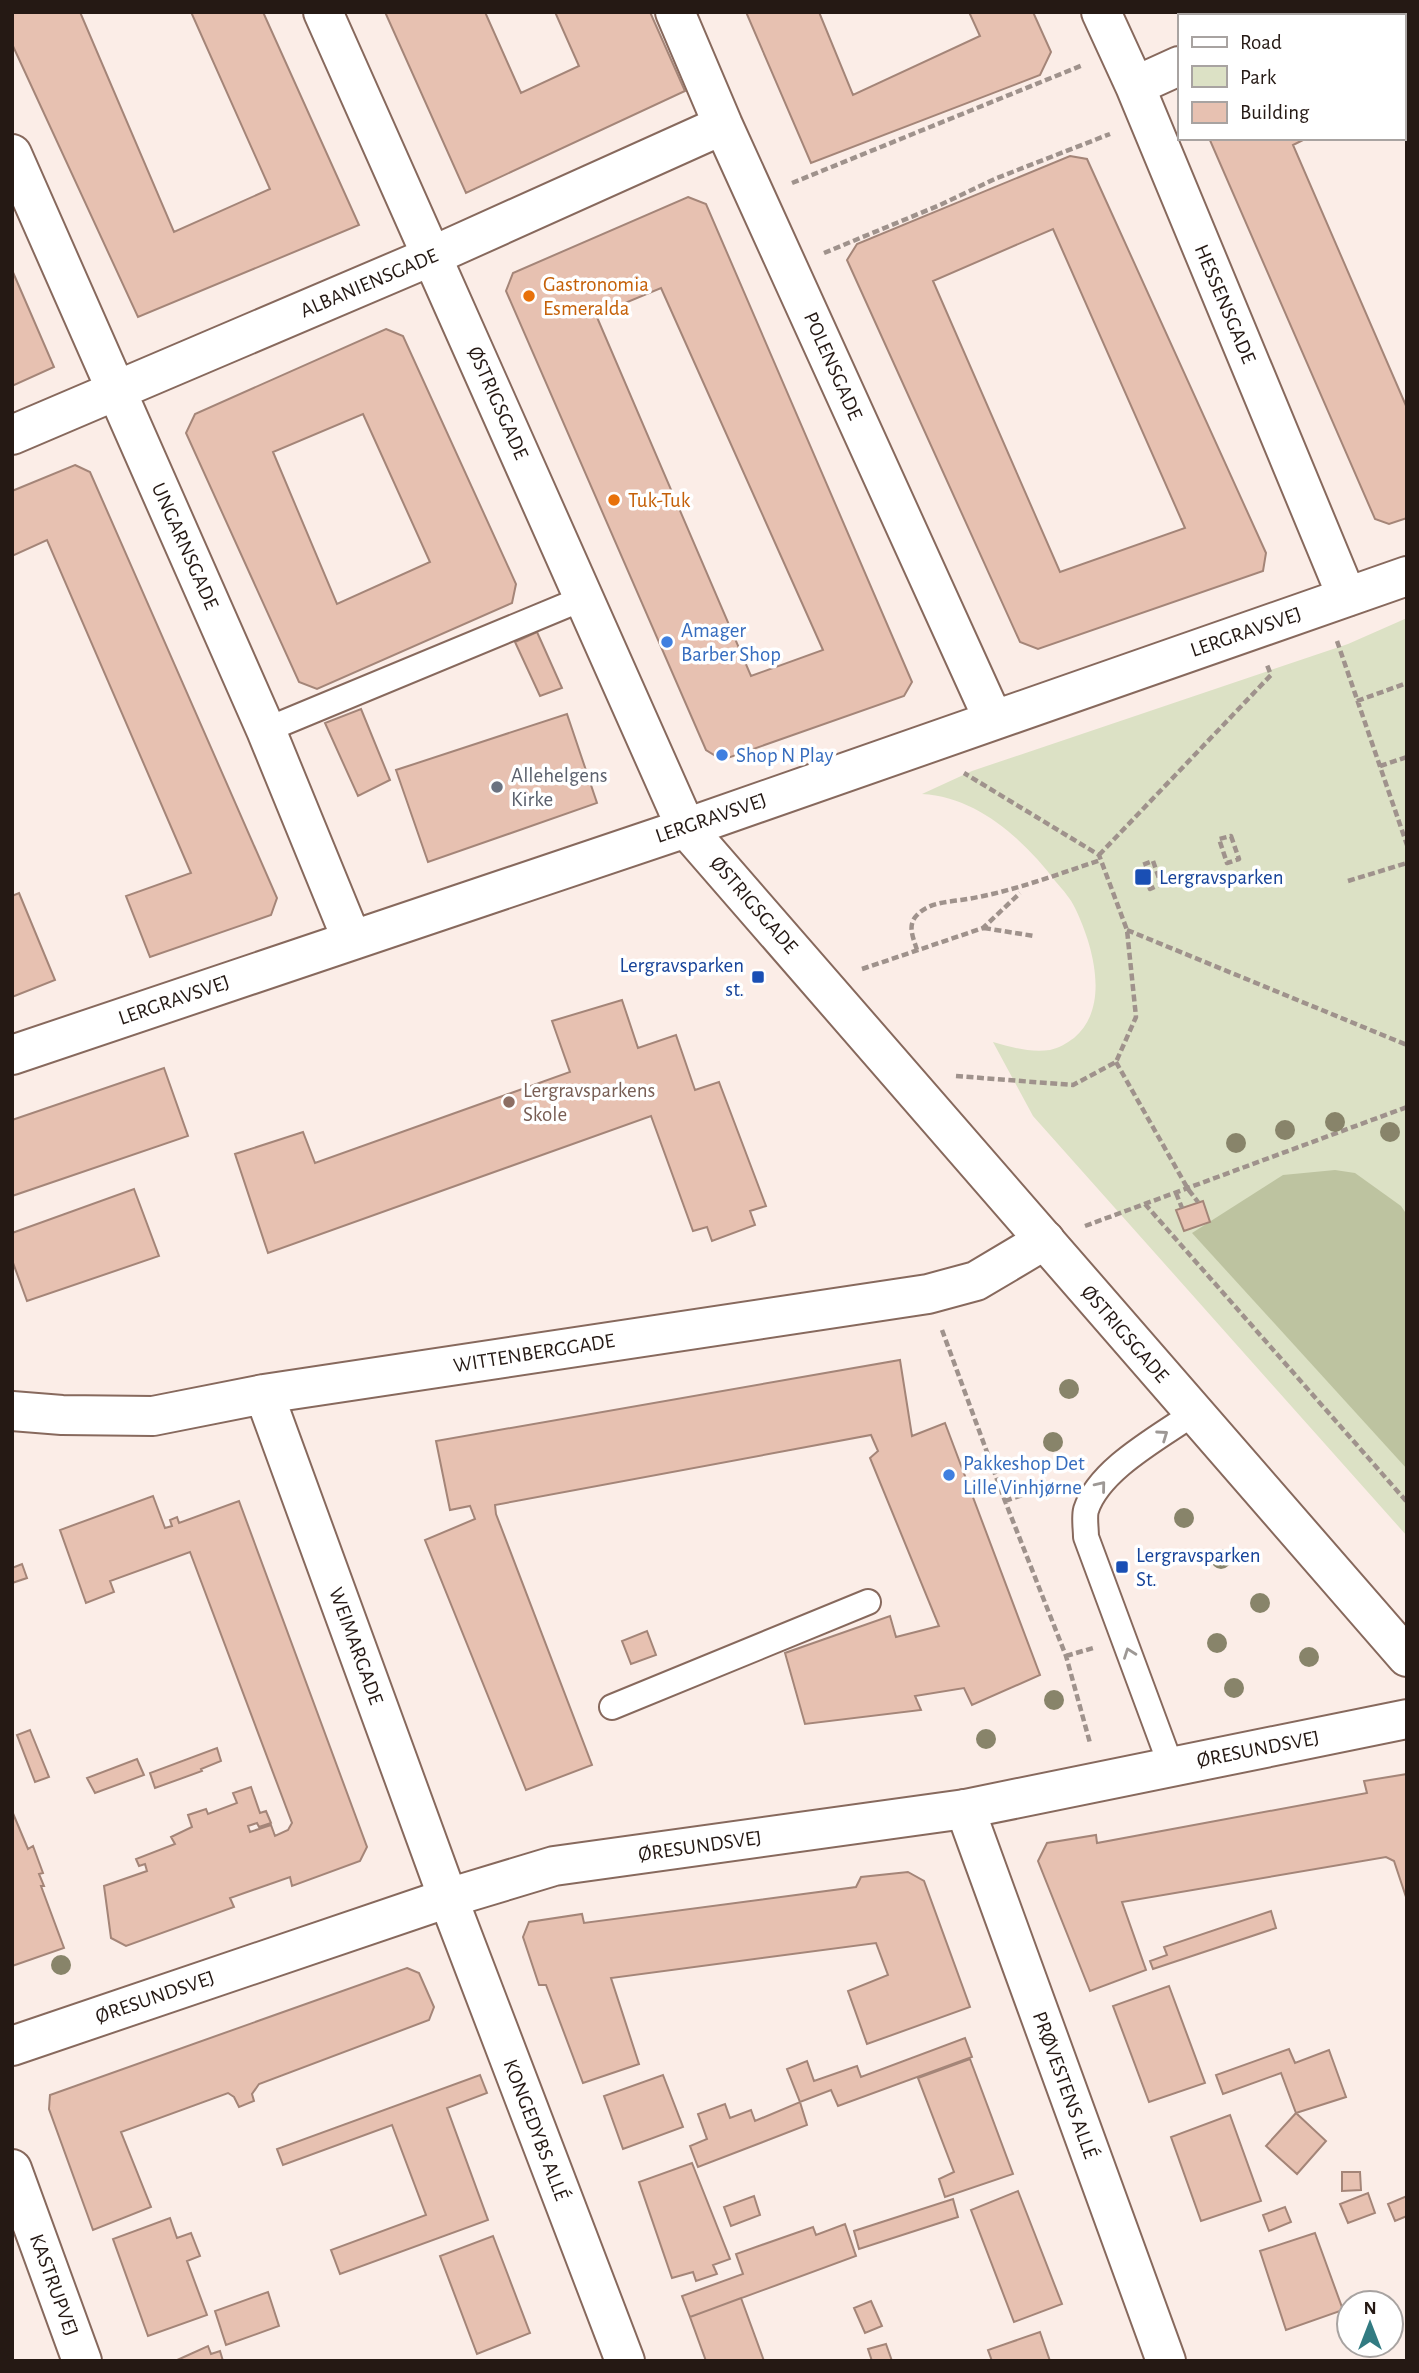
<svg xmlns="http://www.w3.org/2000/svg" width="1419" height="2373" font-family="'Alegreya Sans',sans-serif">
  <style>
    .green { fill: #dce1c5 }
    .forest { fill: #bdc3a0 }
    .building { fill: #e7c1b1; stroke: #a48578; stroke-width: 2; fill-rule: evenodd }
    .lines { fill: none; stroke-linecap: round; stroke-linejoin: round }
    .lane-casing { stroke: #87695d; stroke-width: 28 }
    .street-casing { stroke: #87695d; stroke-width: 42 }
    .secondary-casing { stroke: #87695d; stroke-width: 42 }
    .path { stroke: #9f928c; stroke-width: 4.5; stroke-dasharray: 7 3.5; stroke-linecap: butt }
    .lane { stroke: #fff; stroke-width: 24 }
    .street { stroke: #fff; stroke-width: 38 }
    .secondary { stroke: #fff; stroke-width: 38 }
    .tree { fill: #88846a }
    .oneway { stroke: #9d9895 }
    .food-dot { fill: #e8710a; stroke: #fff; stroke-width: 2.5 }
    .shop-dot { fill: #3f7fe0; stroke: #fff; stroke-width: 2.5 }
    .worship-dot { fill: #6b7280; stroke: #fff; stroke-width: 2.5 }
    .transit-dot { fill: #1a4fb4; stroke: #fff; stroke-width: 2.5 }
    .education-dot { fill: #8d6e63; stroke: #fff; stroke-width: 2.5 }
    .labels { text-anchor: middle; dominant-baseline: central; stroke-width: 7; stroke-linejoin: round; paint-order: stroke }
    .street-label { font-size: 21px; fill: #251914; stroke: #fff }
    .food-label { font-size: 21px; fill: #c56008; stroke: #fff; text-anchor: start }
    .shop-label { font-size: 21px; fill: #366cbe; stroke: #fff; text-anchor: start }
    .worship-label { font-size: 21px; fill: #5b616d; stroke: #fff; text-anchor: start }
    .transit-label { font-size: 21px; fill: #164399; stroke: #fff; text-anchor: start }
    .education-label { font-size: 21px; fill: #785e54; stroke: #fff; text-anchor: start }
  </style>
  <rect width="100%" height="100%" fill="#fbede7"/>
  <path class="green" d="M1407 618V1536L1033 1116 993 1042C1011 1047 1030 1053 1050 1050 1059 1048 1067 1043 1074 1038 1111 1007 1093 945 1075 908 1071 899 1063 890 1056 882 1024 840 978 797 922 794L972 771 1348 644Z"/>
  <path class="forest" d="M1335 1170 1355 1173 1401 1206 1407 1215V1469L1192 1233 1283 1175Z"/>
  <path class="building" d="M12 12H80L174 232 270 189 191 12H263L359 225 138 317 12 44Z
    M385 12H485L521 93 579 66 555 12H650L685 91 466 193Z
    M746 12H819L853 95 980 36 969 12H1033L1051 52 1040 75 811 163Z
    M1395 12H1407V93L1403 94V16H1387Z
    M1209 138H1307L1293 145 1407 408V518L1389 524 1375 519Z
    M1070 156 1087 159 1266 553 1263 571 1038 649 1020 642 847 260 857 244ZM1053 229 1185 528 1060 572 933 281Z
    M688 197 706 204 912 682 904 696 722 760 706 750 506 291 513 273ZM661 288 823 650 751 676 596 315Z
    M12 270 54 367 12 386Z
    M386 329 403 336 516 584 512 603 317 689 299 682 186 433 195 414ZM363 414 430 562 337 604 273 452Z
    M75 465 90 472 277 898 271 915 150 957 126 896 191 873 47 540 12 556V491Z
    M537 632 562 688 540 696 515 642Z
    M361 709 390 780 358 796 325 723Z
    M567 714 597 803 428 862 396 770Z
    M19 893 55 980 12 997V896Z
    M622 1000 638 1048 676 1035 695 1090 719 1082 766 1206 750 1211 755 1225 712 1241 707 1227 693 1231 651 1116 268 1253 235 1154 303 1132 315 1163 570 1072 552 1021Z
    M164 1068 188 1136 12 1196V1120Z
    M134 1189 159 1256 27 1301 12 1260V1233Z
    M1203 1201 1210 1222 1184 1231 1176 1210Z
    M900 1360 912 1436 945 1423 1040 1675 972 1705 964 1688 915 1696 921 1710 805 1724 785 1653 890 1616 896 1637 939 1626 870 1458 878 1451 871 1435 495 1505 496 1514 592 1765 526 1790 425 1540 475 1519 470 1506 450 1510 436 1441Z
    M153 1496 165 1528 172 1526 170 1520 177 1517 179 1523 239 1501 367 1847 360 1861 292 1886 290 1877 230 1898 234 1907 126 1946 111 1938 104 1886 147 1871 145 1864 139 1866 136 1859 175 1844 171 1837 192 1827 188 1815 206 1809 208 1814 237 1803 233 1793 251 1787 260 1813 266 1811 271 1823 259 1827 257 1823 248 1826 250 1832 271 1825 275 1836 288 1830 292 1823 190 1552 110 1581 114 1592 86 1603 60 1530Z
    M22 1564 27 1578 12 1583V1568Z
    M647 1631 656 1655 631 1664 622 1641Z
    M30 1730 49 1777 35 1782 17 1735Z
    M217 1748 221 1761 201 1769 202 1771 155 1788 150 1773Z
    M137 1759 144 1775 95 1793 87 1778Z
    M1407 1774V1900L1394 1861 1386 1857 1122 1902 1146 1970 1090 1991 1038 1861 1047 1843 1096 1835 1097 1843 1367 1793 1364 1781Z
    M12 1811 28 1849 33 1846 43 1873 39 1874 44 1886H41L64 1948 12 1966Z
    M908 1872 924 1881 970 2007 867 2044 848 1991 888 1975 876 1943 611 1978 639 2064 583 2083 546 1985H539L523 1937 529 1922 582 1914 584 1923 856 1887 861 1877Z
    M1271 1911 1276 1928 1153 1969 1150 1961 1167 1955 1164 1947Z
    M407 1968 419 1973 434 2007 429 2020 259 2084 252 2094 254 2101 239 2107 234 2097 228 2093 121 2132 151 2207 93 2230 49 2109 50 2095Z
    M1169 1986 1205 2083 1149 2102 1113 2006Z
    M965 2038 972 2057 838 2106 831 2090 800 2102 787 2069 807 2061 814 2081 857 2066 861 2077Z
    M1289 2049 1295 2063 1329 2050 1346 2097 1296 2113 1281 2073 1223 2094 1216 2075Z
    M970 2059 1013 2174 945 2197 939 2179 954 2172 918 2078Z
    M480 2075 487 2093 447 2108 488 2220 340 2274 331 2250 426 2215 392 2125 283 2165 277 2149Z
    M663 2075 683 2127 623 2149 604 2096Z
    M800 2102 807 2125 698 2167 690 2146 707 2139 698 2114 725 2104 730 2118 751 2110 755 2121Z
    M1296 2113 1326 2141 1297 2174 1266 2146Z
    M1230 2115 1261 2201 1201 2221 1171 2137Z
    M692 2163 730 2259 713 2265 717 2274 696 2281 693 2272 672 2278 639 2182Z
    M1342 2172H1360L1361 2190 1342 2191Z
    M1018 2191 1062 2304 1014 2322 971 2210Z
    M1368 2193 1375 2213 1348 2223 1340 2204Z
    M754 2196 760 2215 731 2226 724 2207Z
    M1407 2196V2216L1395 2221 1388 2204Z
    M953 2199 958 2217 859 2249 854 2231Z
    M1285 2207 1291 2222 1269 2231 1263 2215Z
    M170 2218 177 2238 191 2233 200 2256 187 2261 207 2315 148 2336 113 2239Z
    M845 2224 856 2256 690 2317 682 2296 743 2274 736 2254 813 2227 816 2235Z
    M1315 2233 1343 2310 1286 2330 1260 2251Z
    M493 2236 530 2333 477 2354 440 2256Z
    M268 2292 279 2326 226 2345 215 2311Z
    M741 2298 764 2361H706L690 2317Z
    M871 2301 882 2326 865 2333 854 2308Z
    M1040 2332 1050 2361H992L988 2350Z
    M886 2344 892 2361H872L868 2349Z
    M208 2346 211 2354 220 2351 223 2361H175Z"/>
  <g class="lines">
    <defs>
      <path id="lane" d="M266 730 584 598
        M612 1707 868 1602
        M1171 1766 1086 1537C1086 1529 1084 1517 1086 1510 1099 1469 1160 1437 1194 1413"/>
      <path id="street" d="M675 12 723 125 993 719
        M1101 12 1135 86 1347 597
        M1291 16 1299 12
        M1135 86 1179 66
        M12 154 266 730 352 940
        M12 435 432 256 723 125
        M12 1055 686 828 1407 576
        M264 1394 448 1898 625 2361
        M12 1411 62 1415 153 1416 264 1394 928 1294 976 1281 1045 1240
        M965 1809 1166 2361"/>
      <path id="secondary" d="M323 12 686 828 1407 1657
        M12 2046 448 1898 554 1866 965 1809 1407 1719
        M12 2169 82 2361"/>
    </defs>
    <use href="#lane" class="lane-casing"/>
    <use href="#street" class="street-casing"/>
    <use href="#secondary" class="secondary-casing"/>
    <path class="path" d="M792 183 1083 65
      M824 253 940 205 997 178 1110 134
      M1337 641 1407 845
      M1357 701 1407 683
      M1380 766 1407 757
      M1231 836 1239 859 1227 863 1219 839Z
      M1099 855 1271 675 1267 665
      M1153 861 1161 884 1150 889 1142 865Z
      M1348 881 1407 863
      M984 928 1034 936
      M1127 930 1407 1045
      M917 950C913 937 907 925 917 915 928 903 946 902 961 900 1009 893 1055 875 1101 860
      M862 969 983 928 1020 893
      M1116 1062 1188 1189 1198 1202
      M956 1076 1073 1085 1116 1062 1136 1017 1127 930 1099 855 964 773
      M1176 1193 1182 1208
      M1145 1204 1407 1502
      M1085 1226 1407 1107
      M942 1330 1005 1501 1066 1656 1090 1743
      M1005 1501 1054 1484 1060 1487
      M1066 1656 1093 1648"/>
    <use href="#lane" class="lane"/>
    <use href="#street" class="street"/>
    <use href="#secondary" class="secondary"/>
  </g>
  <g class="tree">
    <circle cx="1335" cy="1122" r="10"/>
    <circle cx="1285" cy="1130" r="10"/>
    <circle cx="1390" cy="1132" r="10"/>
    <circle cx="1236" cy="1143" r="10"/>
    <circle cx="1069" cy="1389" r="10"/>
    <circle cx="1053" cy="1442" r="10"/>
    <circle cx="1184" cy="1518" r="10"/>
    <circle cx="1221" cy="1559" r="10"/>
    <circle cx="1260" cy="1603" r="10"/>
    <circle cx="1217" cy="1643" r="10"/>
    <circle cx="1309" cy="1657" r="10"/>
    <circle cx="1234" cy="1688" r="10"/>
    <circle cx="1054" cy="1700" r="10"/>
    <circle cx="986" cy="1739" r="10"/>
    <circle cx="61" cy="1965" r="10"/>
  </g>
  <defs><path id="oneway-chevron" d="M-2-3.5L2.5 0L-2 3.5" fill="none" stroke-width="1.6" stroke-linecap="round" stroke-linejoin="round" transform="scale(1.75)"/></defs>
  <g class="oneway">
    <use href="#oneway-chevron" transform="translate(1163 1435) rotate(-35)"/>
    <use href="#oneway-chevron" transform="translate(1101 1486) rotate(-51)"/>
    <use href="#oneway-chevron" transform="translate(1129 1653) rotate(-110)"/>
  </g>
  <g class="food-dot">
    <circle cx="529" cy="296" r="7"/>
    <circle cx="614" cy="500" r="7"/>
  </g>
  <g class="shop-dot">
    <circle cx="667" cy="642" r="7"/>
    <circle cx="722" cy="755" r="7"/>
    <circle cx="949" cy="1475" r="7"/>
  </g>
  <circle class="worship-dot" cx="497" cy="787" r="7"/>
  <g class="transit-dot">
    <rect x="1134" y="868" width="18" height="18" rx="3.5"/>
    <rect x="751" y="970" width="14" height="14" rx="3.5"/>
    <rect x="1115" y="1560" width="14" height="14" rx="3.5"/>
  </g>
  <circle class="education-dot" cx="509" cy="1102" r="7"/>
  <g class="labels">
    <g class="street-label">
      <text transform="translate(369 283) rotate(-23)">ALBANIENSGADE</text>
      <text transform="translate(1225 304) rotate(67)">HESSENSGADE</text>
      <text transform="translate(833 366) rotate(66)">POLENSGADE</text>
      <text transform="translate(498 403) rotate(66)">ØSTRIGSGADE</text>
      <text transform="translate(185 546) rotate(66)">UNGARNSGADE</text>
      <text transform="translate(1246 632) rotate(-19)">LERGRAVSVEJ</text>
      <text transform="translate(711 818) rotate(-19)">LERGRAVSVEJ</text>
      <text transform="translate(754 905) rotate(49)">ØSTRIGSGADE</text>
      <text transform="translate(174 1000) rotate(-19)">LERGRAVSVEJ</text>
      <text transform="translate(1125 1334) rotate(49)">ØSTRIGSGADE</text>
      <text transform="translate(534 1353) rotate(-9)">WITTENBERGGADE</text>
      <text transform="translate(356 1646) rotate(70)">WEIMARGADE</text>
      <text transform="translate(1258 1749) rotate(-11)">ØRESUNDSVEJ</text>
      <text transform="translate(700 1846) rotate(-8)">ØRESUNDSVEJ</text>
      <text transform="translate(155 1997) rotate(-19)">ØRESUNDSVEJ</text>
      <text transform="translate(1065 2085) rotate(70)">PRØVESTENS ALLÉ</text>
      <text transform="translate(536 2130) rotate(69)">KONGEDYBS ALLÉ</text>
      <text transform="translate(54 2285) rotate(70)">KASTRUPVEJ</text>
    </g>
    <g class="food-label">
      <text x="543" y="284">Gastronomia<tspan x="543" dy="24">Esmeralda</tspan></text>
      <text x="628" y="500">Tuk-Tuk</text>
    </g>
    <g class="shop-label">
      <text x="681" y="630">Amager<tspan x="681" dy="24">Barber Shop</tspan></text>
      <text x="736" y="755">Shop N Play</text>
      <text x="963" y="1463">Pakkeshop Det<tspan x="963" dy="24">Lille Vinhjørne</tspan></text>
    </g>
    <g class="worship-label">
      <text x="511" y="775">Allehelgens<tspan x="511" dy="24">Kirke</tspan></text>
    </g>
    <g class="transit-label">
      <text x="1159" y="877">Lergravsparken</text>
      <text x="744" y="965" text-anchor="end">Lergravsparken<tspan x="744" dy="24">st.</tspan></text>
      <text x="1136" y="1555">Lergravsparken<tspan x="1136" dy="24">St.</tspan></text>
    </g>
    <g class="education-label">
      <text x="523" y="1090">Lergravsparkens<tspan x="523" dy="24">Skole</tspan></text>
    </g>
  </g>
  <rect width="1419" height="2373" fill="none" stroke="#251914" stroke-width="28"/>
  <rect x="1178" y="14" width="228" height="126" fill="#ffffff" stroke="#a8a3a1" stroke-width="2"/>
  <rect x="1192" y="37" width="35" height="10" fill="#ffffff" stroke="#a8a3a1" stroke-width="2"/>
  <text x="1240" y="49" font-size="21" fill="#251914">Road</text>
  <rect x="1192" y="66" width="35" height="21" fill="#dce1c5" stroke="#a8a3a1" stroke-width="2"/>
  <text x="1240" y="84" font-size="21" fill="#251914">Park</text>
  <rect x="1192" y="102" width="35" height="21" fill="#e7c1b1" stroke="#a8a3a1" stroke-width="2"/>
  <text x="1240" y="119" font-size="21" fill="#251914">Building</text>
  <g transform="translate(1370 2324)"><circle r="33" fill="#ffffff" stroke="#a8a3a1" stroke-width="2"/>
  <path d="M0-5L12 26L0 18L-12 26Z" fill="#327b82"/>
  <text y="-10" font-size="19" font-weight="bold" text-anchor="middle" fill="#251914">N</text>
  </g>
</svg>
